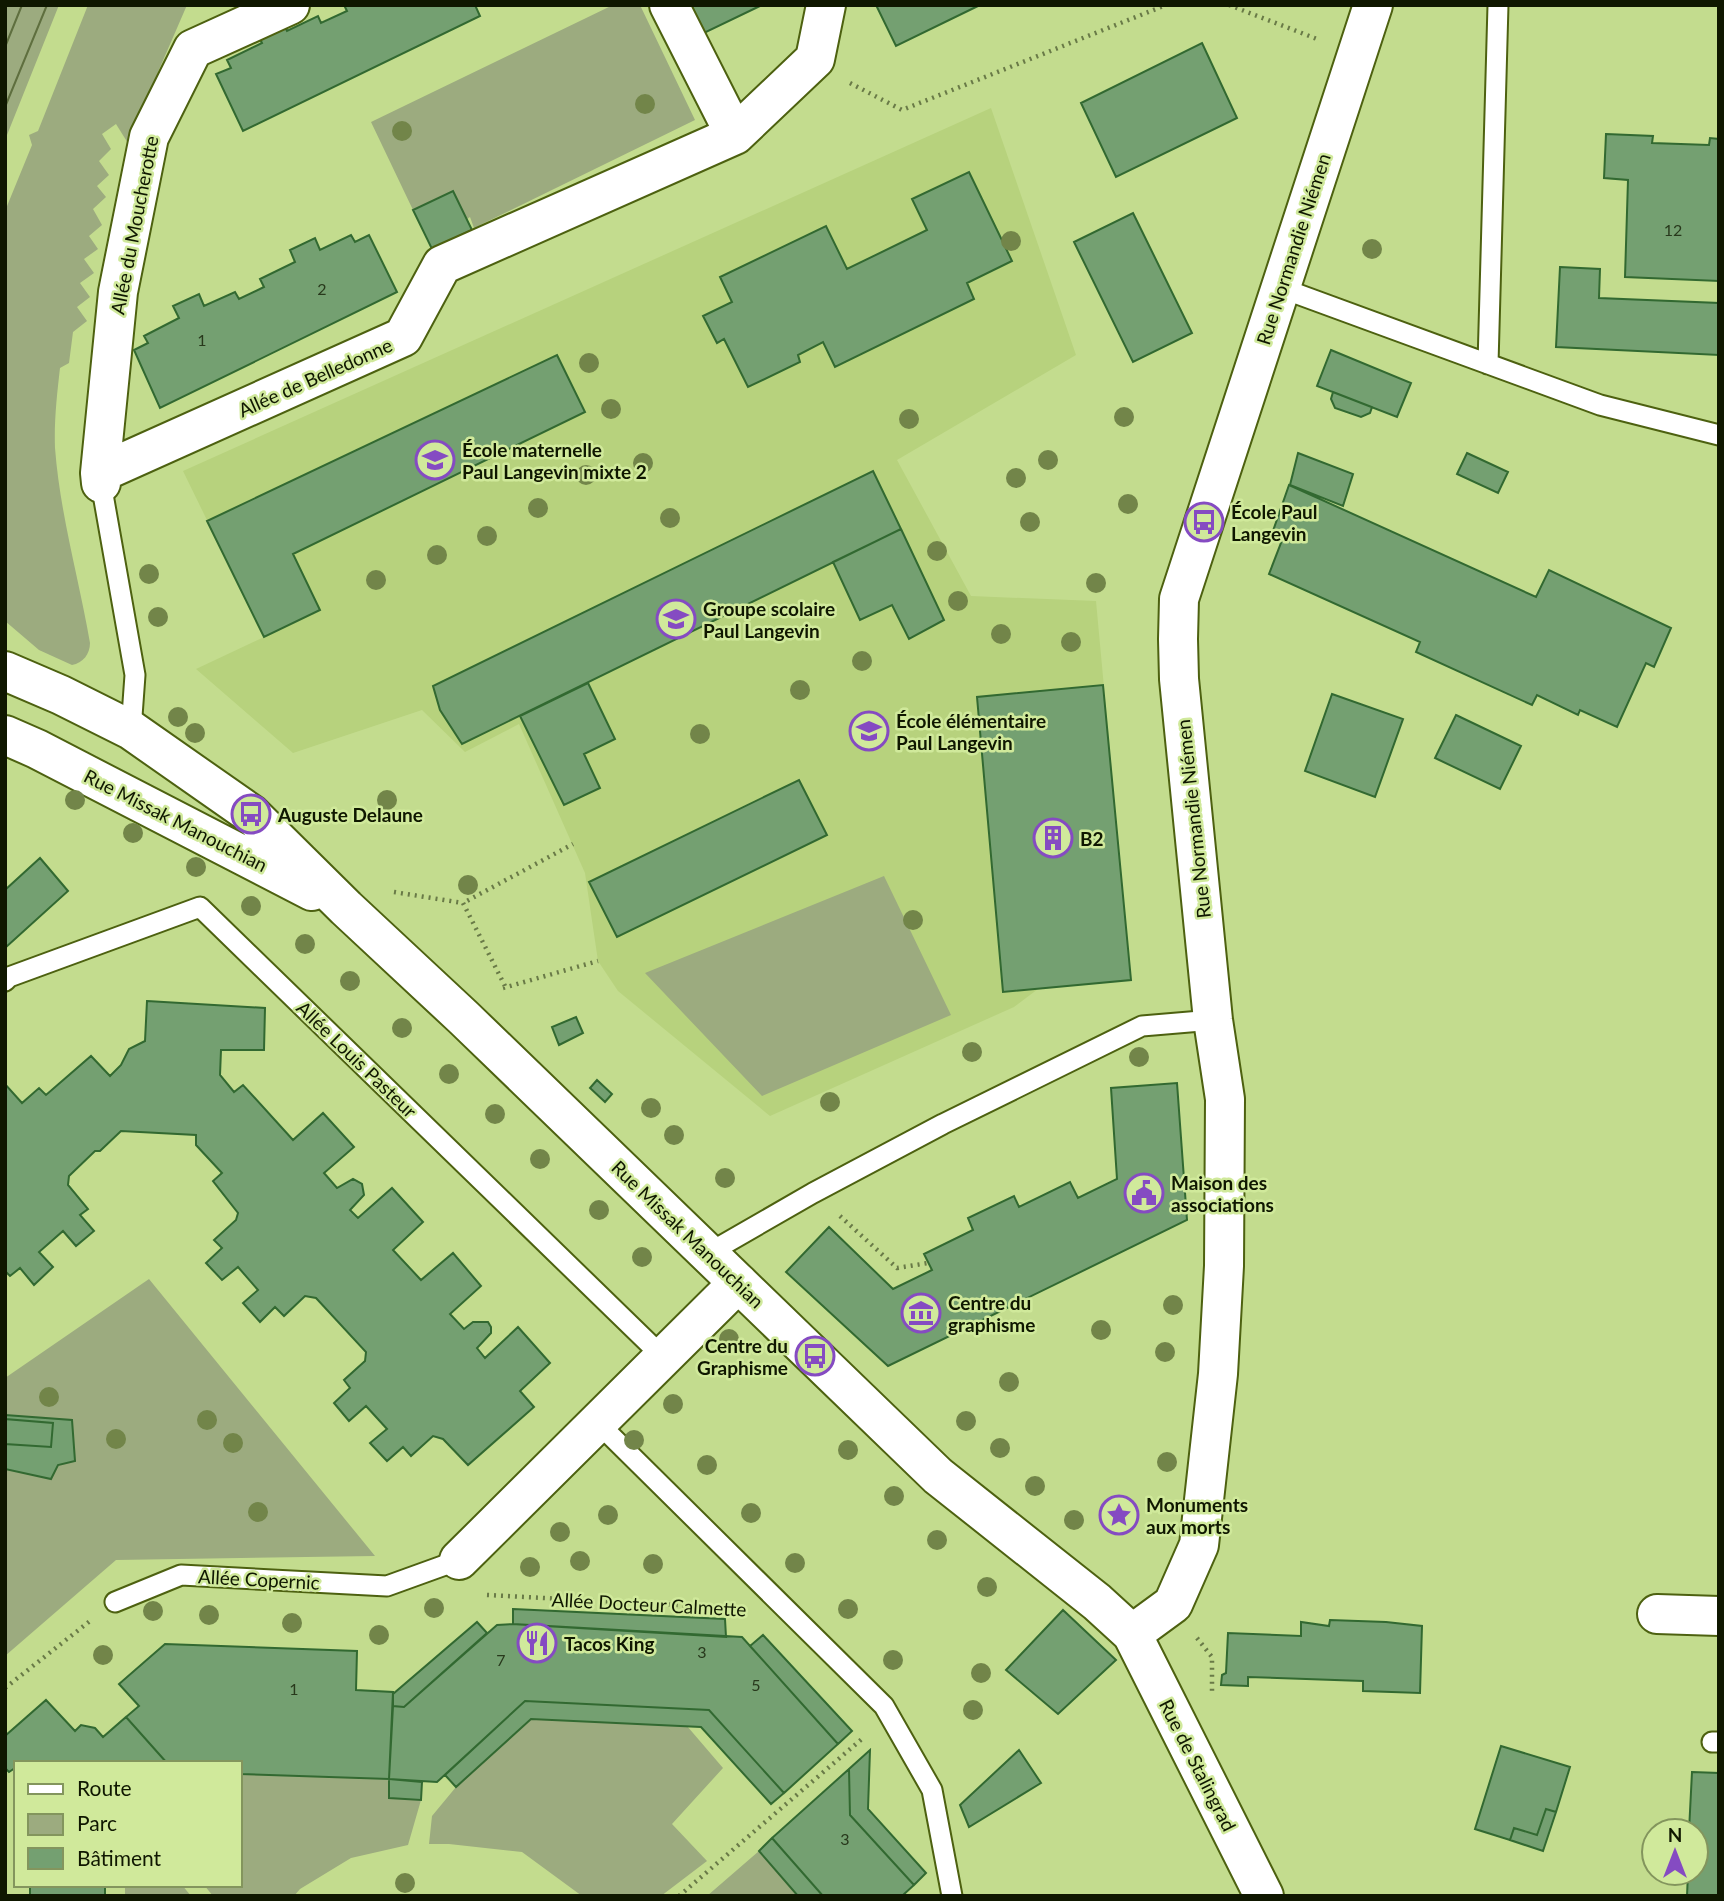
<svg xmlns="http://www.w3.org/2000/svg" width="1724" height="1901" font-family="Lato,sans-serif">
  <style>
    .built { fill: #b7d27d }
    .green { fill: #9cab7f }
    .building { fill: #74a071; stroke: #326931; stroke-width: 2 }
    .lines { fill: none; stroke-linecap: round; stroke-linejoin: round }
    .service-casing { stroke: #4d6110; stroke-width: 23 }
    .minor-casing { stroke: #4d6110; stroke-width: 42 }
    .tertiary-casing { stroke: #4d6110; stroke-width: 42 }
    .path { stroke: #697a47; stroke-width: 4.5; stroke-dasharray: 2 5; stroke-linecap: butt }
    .service { stroke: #fff; stroke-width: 19 }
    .minor { stroke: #fff; stroke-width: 38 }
    .tertiary { stroke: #fff; stroke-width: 38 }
    .tram { stroke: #5f6f3f; stroke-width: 2 }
    .tree { fill: #728549 }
    .labels { text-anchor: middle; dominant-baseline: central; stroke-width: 5; stroke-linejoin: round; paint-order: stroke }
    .number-label { font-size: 16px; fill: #28391c }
    .street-label { font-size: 19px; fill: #0f1700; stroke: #d0e99b }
    .poi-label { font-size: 19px; font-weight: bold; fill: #0f1700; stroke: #d0e99b; text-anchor: start }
  </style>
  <rect width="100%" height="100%" fill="#c3dc8e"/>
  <path class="built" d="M991 108 1076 355 897 460 971 596 1096 601 1131 980 1038 989 1014 1007 770 1116 618 991 598 961 585 873 519 724 465 752 422 710 293 753 196 669 264 637 183 471Z"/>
  <path class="green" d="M5 5H59L5 140Z
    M88 5H187L158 72 136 156 116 124 102 134 111 149 99 161 109 175 97 186 106 197 93 209 102 225 89 236 98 249 84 259 94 273 80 283 90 297 77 307 87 321 73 332 69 363 60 368C57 394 54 422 55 448 60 514 79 579 90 643 90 654 83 663 72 665L39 650 5 621V211L32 145 29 135 38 131Z
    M613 5H640L695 120 474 228 470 217 467 219 453 191 413 210 371 122Z
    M884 876 951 1015 762 1096 645 973Z
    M149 1279 375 1556 116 1560 5 1656V1378Z
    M531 1719 687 1726 723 1768 672 1824 707 1861 661 1896H582L522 1852 449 1844H429L432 1816 456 1787Z
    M240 1774 389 1779V1798L421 1800 408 1845 351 1858 300 1889 294 1896H213L204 1885H240Z
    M759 1851 798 1896H707Z
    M125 1885H182L191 1896H125Z"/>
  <path class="building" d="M344 5H475L480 16 243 131 216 74 231 68 227 60 262 43 256 31 281 18 287 31 318 16 321 23 347 11Z
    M691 5H762L704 33Z
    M876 5H980L896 46Z
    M1202 43 1237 118 1116 177 1081 103Z
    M1606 134 1653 136 1652 143 1709 145 1710 138 1719 139V281L1625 277 1628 180 1604 178Z
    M969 172 1012 261 967 283 974 299 835 367 823 342 798 355 800 362 748 387 724 339 717 343 703 316 732 302 720 277 826 226 847 269 927 230 912 199Z
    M453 191 472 230 432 249 413 210Z
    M1133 213 1192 333 1133 362 1074 242Z
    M351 235 355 242 369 235 397 292 160 408 134 350 148 343 144 336 179 318 173 306 199 294 204 306 235 292 239 299 264 287 260 279 295 262 290 250 315 238 320 250Z
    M1560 267 1600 269 1599 298 1719 303V355L1556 347Z
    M1331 350 1411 383 1397 417 1317 386Z
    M557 355 585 412 293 554 320 610 264 637 207 521Z
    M1333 392 1372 407 1370 413 1361 417 1335 408 1331 399Z
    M1298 453 1353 474 1343 506 1290 485Z
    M1467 453 1508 472 1498 493 1457 474Z
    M873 471 901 529 462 744 440 710 433 686Z
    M1289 485 1536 597 1549 570 1671 628 1654 667 1646 663 1617 727 1580 710 1578 715 1537 695 1532 705 1416 652 1420 642 1269 574 1284 535 1273 531Z
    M901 529 944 620 909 639 892 605 860 620 833 562Z
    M588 683 615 739 584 754 600 788 564 805 520 716Z
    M1103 685 1131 980 1003 992 977 697Z
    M1332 694 1403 719 1375 797 1305 771Z
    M1456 715 1521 746 1500 789 1435 758Z
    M799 780 827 835 617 937 589 882Z
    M40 858 68 891 5 948V890Z
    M147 1001 265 1008 264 1050H221L220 1075 234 1092 243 1085 293 1140 323 1113 354 1147 324 1173 337 1188 353 1179 362 1184 364 1195 350 1210 358 1218 392 1188 423 1222 393 1250 421 1280 453 1253 481 1286 450 1314 464 1329 473 1322H488L491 1327V1333L477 1348 485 1358 518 1327 550 1363 520 1391 534 1407 468 1465 443 1439 433 1436 411 1456 403 1447 387 1461 370 1443 387 1429 366 1406 349 1421 334 1403 350 1388 344 1380 365 1361 366 1352 316 1298 305 1296 284 1316 275 1307 260 1322 243 1303 258 1290 238 1267 222 1280 206 1263 222 1248 214 1240 236 1220 238 1213 213 1181 222 1173 196 1145V1135L121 1131 100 1151H95L69 1176 68 1185 88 1209 80 1215 94 1231 76 1246 63 1231 39 1252 53 1267 34 1285 20 1268 10 1276 5 1271V1084L22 1103 39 1088 46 1095 91 1056 110 1076 121 1065 129 1049 145 1041Z
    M576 1017 583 1033 559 1045 552 1027Z
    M597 1080 612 1094 605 1102 590 1088Z
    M1177 1083 1187 1220 888 1366 786 1272 829 1227 893 1289 932 1270 924 1254 973 1230 968 1218 1014 1196 1019 1207 1070 1182 1078 1198 1117 1179 1111 1088Z
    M5 1415 72 1420 75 1461 58 1465 51 1479 5 1469V1444L51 1447 53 1423 5 1419Z
    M5 1415 72 1420 75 1461 58 1465 51 1479 5 1469Z
    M5 1419 53 1423 51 1447 5 1444Z
    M513 1609 725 1619 726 1637 513 1624Z
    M1063 1610 1116 1660 1058 1714 1006 1670Z
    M1330 1620 1386 1622 1422 1626 1420 1693 1363 1691V1681L1248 1677V1686L1221 1685 1222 1675 1226 1673 1228 1633 1301 1636V1622L1329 1626Z
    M477 1622 487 1633 404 1707 393 1706V1694Z
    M513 1624 742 1637 838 1744 784 1793 709 1710 525 1701 437 1782 389 1779 393 1706 404 1707 497 1625Z
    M763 1635 852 1731 838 1744 750 1646Z
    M165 1644 357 1651 356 1690 393 1692 389 1779 240 1774V1763H167L126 1717 139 1706 119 1684Z
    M46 1700 75 1731 81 1725 95 1728 103 1737 126 1717 167 1763H16V1769L15 1768 9 1772 5 1768V1736Z
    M525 1701 709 1710 784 1793 771 1804 701 1727 531 1719 456 1787 445 1775Z
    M1501 1746 1570 1767 1556 1812 1546 1809 1537 1835 1514 1828 1510 1840 1475 1829Z
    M870 1750 868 1809 926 1873 914 1885 850 1815 849 1769Z
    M1019 1750 1041 1783 969 1827 960 1805Z
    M849 1769 850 1815 914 1885 902 1896H823L772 1838Z
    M1692 1772 1719 1773V1896H1687L1688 1873H1696V1831H1689Z
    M389 1779 422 1782 421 1800 389 1798Z
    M1546 1809 1556 1812 1543 1851 1510 1840 1514 1828 1537 1835Z
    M772 1838 823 1896H798L759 1851Z
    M30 1885H105V1896H30Z"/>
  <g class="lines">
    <defs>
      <path id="service" d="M1281 288 1600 405 1719 435
        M1488 364 1498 5
        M101 483 135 675 131 730
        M5 981 9 977 200 907 663 1357
        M707 1254 813 1193 943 1124 1142 1026 1213 1020
        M597 1422 884 1706 932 1790 952 1896
        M115 1602 181 1575 387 1586 459 1560
        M1712 1742H1719"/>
      <path id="minor" d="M669 5 735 135
        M100 473 118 292 149 137 193 49 290 5
        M101 483 100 473 403 337 442 265 735 135 815 59 826 5
        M459 1560 738 1283
        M1657 1614 1719 1616
        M1132 1634 1173 1604 1199 1545 1218 1374 1224 1266 1225 1099 1213 1020 1179 679 1178 639 1179 599 1373 5"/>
      <path id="tertiary" d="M5 671 61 695 131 730 251 814 346 908 464 1018 938 1476 1097 1602 1132 1634 1264 1896
        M5 735 37 749 312 891"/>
    </defs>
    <use href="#service" class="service-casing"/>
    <use href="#minor" class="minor-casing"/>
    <use href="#tertiary" class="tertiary-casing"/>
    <path class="path" d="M1229 5 1317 39
      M850 83 902 110 1166 5
      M394 892 463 903
      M505 986 463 903 573 844
      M503 988 598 961
      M840 1216 897 1268 928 1263
      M487 1595 734 1608
      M1197 1638 1212 1657V1691
      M5 1688 90 1621
      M679 1896 863 1738"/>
    <use href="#service" class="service"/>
    <use href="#minor" class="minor"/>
    <use href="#tertiary" class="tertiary"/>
    <path class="tram" d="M5 47 22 5
      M5 107 47 5"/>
  </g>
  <g class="tree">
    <circle cx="645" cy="104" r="10"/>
    <circle cx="402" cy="131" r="10"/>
    <circle cx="1011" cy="241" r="10"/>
    <circle cx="1372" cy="249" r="10"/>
    <circle cx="589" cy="363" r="10"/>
    <circle cx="611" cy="409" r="10"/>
    <circle cx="1124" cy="417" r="10"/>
    <circle cx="909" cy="419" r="10"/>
    <circle cx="1048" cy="460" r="10"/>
    <circle cx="643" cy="463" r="10"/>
    <circle cx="586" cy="475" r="10"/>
    <circle cx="1016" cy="478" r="10"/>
    <circle cx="1128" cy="504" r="10"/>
    <circle cx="538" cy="508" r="10"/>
    <circle cx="670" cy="518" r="10"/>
    <circle cx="1030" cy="522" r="10"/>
    <circle cx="487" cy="536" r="10"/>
    <circle cx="937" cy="551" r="10"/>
    <circle cx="437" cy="555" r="10"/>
    <circle cx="149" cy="574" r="10"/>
    <circle cx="376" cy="580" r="10"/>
    <circle cx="1096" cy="583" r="10"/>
    <circle cx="958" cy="601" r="10"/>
    <circle cx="158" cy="617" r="10"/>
    <circle cx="1001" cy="634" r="10"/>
    <circle cx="1071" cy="642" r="10"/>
    <circle cx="862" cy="661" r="10"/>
    <circle cx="800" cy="690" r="10"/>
    <circle cx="178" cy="717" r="10"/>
    <circle cx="195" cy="733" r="10"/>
    <circle cx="700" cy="734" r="10"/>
    <circle cx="75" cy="800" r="10"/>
    <circle cx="387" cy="800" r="10"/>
    <circle cx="133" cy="833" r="10"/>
    <circle cx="196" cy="867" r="10"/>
    <circle cx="468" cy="885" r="10"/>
    <circle cx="251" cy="906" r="10"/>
    <circle cx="913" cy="920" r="10"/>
    <circle cx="305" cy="944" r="10"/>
    <circle cx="350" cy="981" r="10"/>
    <circle cx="402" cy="1028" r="10"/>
    <circle cx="972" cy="1052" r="10"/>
    <circle cx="1139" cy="1057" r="10"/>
    <circle cx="449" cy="1074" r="10"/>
    <circle cx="830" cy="1102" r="10"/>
    <circle cx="651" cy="1108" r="10"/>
    <circle cx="495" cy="1114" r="10"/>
    <circle cx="674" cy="1135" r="10"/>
    <circle cx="540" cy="1159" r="10"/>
    <circle cx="725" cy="1178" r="10"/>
    <circle cx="599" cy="1210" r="10"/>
    <circle cx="642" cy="1257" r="10"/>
    <circle cx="1173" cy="1305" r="10"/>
    <circle cx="1101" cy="1330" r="10"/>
    <circle cx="729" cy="1339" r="10"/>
    <circle cx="1165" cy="1352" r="10"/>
    <circle cx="1009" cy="1382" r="10"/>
    <circle cx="49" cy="1397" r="10"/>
    <circle cx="673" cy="1404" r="10"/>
    <circle cx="207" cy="1420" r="10"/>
    <circle cx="966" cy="1421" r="10"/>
    <circle cx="116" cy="1439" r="10"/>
    <circle cx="634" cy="1440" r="10"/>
    <circle cx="233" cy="1443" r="10"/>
    <circle cx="1000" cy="1448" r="10"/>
    <circle cx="848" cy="1450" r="10"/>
    <circle cx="1167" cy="1462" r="10"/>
    <circle cx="707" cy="1465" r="10"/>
    <circle cx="1035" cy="1486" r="10"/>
    <circle cx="894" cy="1496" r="10"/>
    <circle cx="258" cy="1512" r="10"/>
    <circle cx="751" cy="1513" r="10"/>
    <circle cx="608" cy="1515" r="10"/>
    <circle cx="1074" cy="1520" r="10"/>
    <circle cx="560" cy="1532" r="10"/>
    <circle cx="937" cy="1540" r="10"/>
    <circle cx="580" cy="1561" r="10"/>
    <circle cx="795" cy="1563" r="10"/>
    <circle cx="653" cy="1564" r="10"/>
    <circle cx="530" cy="1567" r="10"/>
    <circle cx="987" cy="1587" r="10"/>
    <circle cx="434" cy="1608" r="10"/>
    <circle cx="848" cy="1609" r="10"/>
    <circle cx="153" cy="1611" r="10"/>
    <circle cx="209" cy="1615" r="10"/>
    <circle cx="292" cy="1623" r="10"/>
    <circle cx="379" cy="1635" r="10"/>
    <circle cx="103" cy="1655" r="10"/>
    <circle cx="893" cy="1660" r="10"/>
    <circle cx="981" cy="1673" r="10"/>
    <circle cx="973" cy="1710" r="10"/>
    <circle cx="405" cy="1883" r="10"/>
  </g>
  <defs>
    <symbol id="school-ring" viewBox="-11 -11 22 22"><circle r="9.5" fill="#d0e99b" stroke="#854bc2" stroke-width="1.5"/><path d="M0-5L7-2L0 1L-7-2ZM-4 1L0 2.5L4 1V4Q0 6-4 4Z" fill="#854bc2"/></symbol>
    <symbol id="bus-ring" viewBox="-11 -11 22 22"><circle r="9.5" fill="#d0e99b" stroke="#854bc2" stroke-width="1.5"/><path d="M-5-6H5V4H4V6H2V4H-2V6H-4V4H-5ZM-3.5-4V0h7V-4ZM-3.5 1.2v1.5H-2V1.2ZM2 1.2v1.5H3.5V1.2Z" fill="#854bc2"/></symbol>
    <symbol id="building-ring" viewBox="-11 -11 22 22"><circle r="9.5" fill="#d0e99b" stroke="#854bc2" stroke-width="1.5"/><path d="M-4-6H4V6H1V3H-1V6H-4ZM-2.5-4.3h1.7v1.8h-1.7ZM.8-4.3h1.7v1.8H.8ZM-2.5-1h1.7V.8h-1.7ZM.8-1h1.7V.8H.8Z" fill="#854bc2"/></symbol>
    <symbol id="civic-ring" viewBox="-11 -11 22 22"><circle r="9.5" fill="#d0e99b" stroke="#854bc2" stroke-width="1.5"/><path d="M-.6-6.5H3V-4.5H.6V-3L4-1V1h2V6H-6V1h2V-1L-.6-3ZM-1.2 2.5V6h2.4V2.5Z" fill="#854bc2"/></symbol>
    <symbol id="museum-ring" viewBox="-11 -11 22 22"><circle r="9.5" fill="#d0e99b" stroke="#854bc2" stroke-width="1.5"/><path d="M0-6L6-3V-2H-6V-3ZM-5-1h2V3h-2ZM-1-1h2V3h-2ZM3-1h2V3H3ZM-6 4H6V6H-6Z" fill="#854bc2"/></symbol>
    <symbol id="sight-ring" viewBox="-11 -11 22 22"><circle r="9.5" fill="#d0e99b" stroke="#854bc2" stroke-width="1.5"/><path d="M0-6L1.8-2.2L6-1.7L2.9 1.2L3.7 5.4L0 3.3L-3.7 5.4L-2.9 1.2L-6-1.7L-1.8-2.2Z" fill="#854bc2"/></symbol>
    <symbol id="restaurant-ring" viewBox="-11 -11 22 22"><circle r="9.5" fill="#d0e99b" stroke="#854bc2" stroke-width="1.5"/><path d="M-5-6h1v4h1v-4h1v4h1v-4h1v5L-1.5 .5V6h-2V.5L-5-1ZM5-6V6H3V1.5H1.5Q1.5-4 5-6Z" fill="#854bc2"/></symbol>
  </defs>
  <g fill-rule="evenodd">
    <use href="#school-ring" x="413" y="438" width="44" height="44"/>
    <use href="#bus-ring" x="1182" y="500" width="44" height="44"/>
    <use href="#school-ring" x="654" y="597" width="44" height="44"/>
    <use href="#school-ring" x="847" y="709" width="44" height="44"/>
    <use href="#bus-ring" x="229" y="792" width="44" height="44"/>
    <use href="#building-ring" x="1031" y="816" width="44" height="44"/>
    <use href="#civic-ring" x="1122" y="1171" width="44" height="44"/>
    <use href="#museum-ring" x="899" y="1291" width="44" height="44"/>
    <use href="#bus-ring" x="793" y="1334" width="44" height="44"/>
    <use href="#sight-ring" x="1097" y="1493" width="44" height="44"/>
    <use href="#restaurant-ring" x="515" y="1621" width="44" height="44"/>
  </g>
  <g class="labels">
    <g class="number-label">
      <text x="1673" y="229">12</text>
      <text x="322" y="288">2</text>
      <text x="202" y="339">1</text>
      <text x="702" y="1651">3</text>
      <text x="501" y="1659">7</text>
      <text x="756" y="1684">5</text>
      <text x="294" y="1688">1</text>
      <text x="845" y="1838">3</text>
    </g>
    <g class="street-label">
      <text transform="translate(134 225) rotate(-79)">Allée du Moucherotte</text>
      <text transform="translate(1293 249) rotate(-72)">Rue Normandie Niémen</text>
      <text transform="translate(315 377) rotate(-24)">Allée de Belledonne</text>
      <text transform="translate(1193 819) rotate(-96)">Rue Normandie Niémen</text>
      <text transform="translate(176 820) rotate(27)">Rue Missak Manouchian</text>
      <text transform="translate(357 1059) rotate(44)">Allée Louis Pasteur</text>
      <text transform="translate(688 1234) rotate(44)">Rue Missak Manouchian</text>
      <text transform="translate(259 1579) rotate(3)">Allée Copernic</text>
      <text transform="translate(649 1604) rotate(3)">Allée Docteur Calmette</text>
      <text transform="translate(1198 1765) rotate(63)">Rue de Stalingrad</text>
    </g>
    <g class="poi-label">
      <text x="462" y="449">École maternelle<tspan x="462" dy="22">Paul Langevin mixte 2</tspan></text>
      <text x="1231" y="511">École Paul<tspan x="1231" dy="22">Langevin</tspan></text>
      <text x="703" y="608">Groupe scolaire<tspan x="703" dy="22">Paul Langevin</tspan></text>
      <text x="896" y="720">École élémentaire<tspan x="896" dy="22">Paul Langevin</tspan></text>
      <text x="278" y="814">Auguste Delaune</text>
      <text x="1080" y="838">B2</text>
      <text x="1171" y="1182">Maison des<tspan x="1171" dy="22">associations</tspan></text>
      <text x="948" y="1302">Centre du<tspan x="948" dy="22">graphisme</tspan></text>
      <text x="788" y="1345" text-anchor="end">Centre du<tspan x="788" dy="22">Graphisme</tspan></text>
      <text x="1146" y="1504">Monuments<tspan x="1146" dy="22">aux morts</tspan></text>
      <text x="564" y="1643">Tacos King</text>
    </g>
  </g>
  <rect width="1724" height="1901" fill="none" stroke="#0f1700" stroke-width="14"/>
  <rect x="14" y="1761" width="228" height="126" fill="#d0e99b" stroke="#83955d" stroke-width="2"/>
  <rect x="28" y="1784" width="35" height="10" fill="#ffffff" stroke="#83955d" stroke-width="2"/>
  <text x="77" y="1796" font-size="21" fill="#0f1700">Route</text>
  <rect x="28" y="1814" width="35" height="21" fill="#9cab7f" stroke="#83955d" stroke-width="2"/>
  <text x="77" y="1831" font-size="21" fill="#0f1700">Parc</text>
  <rect x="28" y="1848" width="35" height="21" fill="#74a071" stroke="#83955d" stroke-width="2"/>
  <text x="77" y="1866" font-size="21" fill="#0f1700">Bâtiment</text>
  <g transform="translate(1675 1852)"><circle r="33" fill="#d0e99b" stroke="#83955d" stroke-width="2"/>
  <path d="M0-5L12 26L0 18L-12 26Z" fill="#854bc2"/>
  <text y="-10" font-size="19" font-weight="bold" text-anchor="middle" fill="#0f1700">N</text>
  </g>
</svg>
